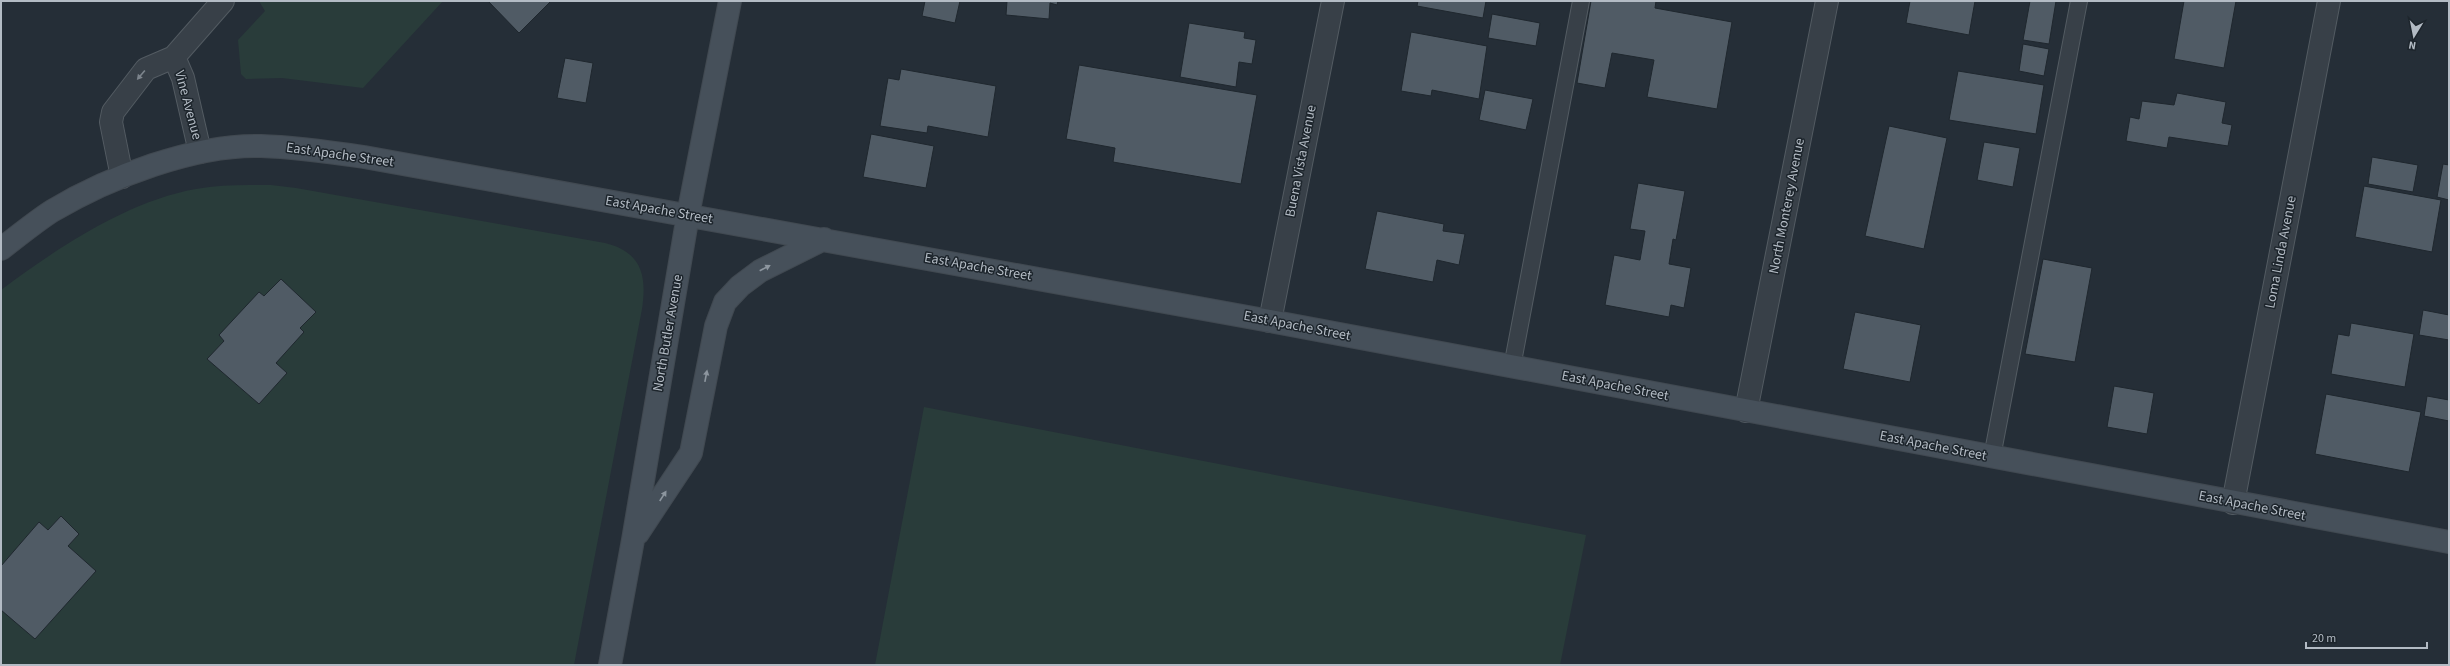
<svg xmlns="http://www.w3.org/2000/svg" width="2450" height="666" font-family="'Source Sans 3',sans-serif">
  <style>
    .green { fill: #293c3a }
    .building { fill: #505b65; stroke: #1f272e }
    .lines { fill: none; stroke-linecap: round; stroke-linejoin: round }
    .lane-casing { stroke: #535b62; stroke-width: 18 }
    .street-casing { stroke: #535b62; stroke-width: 24 }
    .secondary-casing { stroke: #414951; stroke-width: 24 }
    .lane { stroke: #384048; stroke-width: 16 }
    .street { stroke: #384048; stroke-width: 22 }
    .secondary { stroke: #46505a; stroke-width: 22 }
    .oneway { fill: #7c848c }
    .oneway2 { fill: #8d969f }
    .labels { text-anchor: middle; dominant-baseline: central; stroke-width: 3; stroke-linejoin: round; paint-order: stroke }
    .street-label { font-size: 14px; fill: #b3bbc4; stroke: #1d252c }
  </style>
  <rect width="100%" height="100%" fill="#252e37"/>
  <path class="green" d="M259 1H443L363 88 282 78 246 79 241 74 238 40 265 11Z
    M271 185 296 188 605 243C642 252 647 276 642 309L574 665H1V290C56 249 127 201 196 189 221 184 246 185 271 185Z
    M924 407 1586 535 1560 665H875Z"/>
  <path class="building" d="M488 1H551L519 33Z
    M925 1H960L955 23 922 16Z
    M1007 1H1058L1057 5 1050 3 1049 19 1006 15Z
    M1418 1H1486L1483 18 1417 6Z
    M1591 1H1656L1655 8 1732 22 1717 109 1647 97 1654 60 1612 53 1605 88 1577 83Z
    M1910 1H1975L1969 35 1906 23Z
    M2030 1H2056L2049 44 2023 40Z
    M2184 1H2236L2224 68 2174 59Z
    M1492 14 1540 23 1536 46 1488 38Z
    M1189 23 1245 32 1244 38 1256 40 1252 64 1239 62 1236 87 1180 77Z
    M1411 32 1487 46 1479 99 1432 90 1431 96 1401 91Z
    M2023 44 2049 49 2044 76 2019 71Z
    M565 58 593 63 586 103 557 98Z
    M1079 65 1257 95 1241 184 1113 162 1115 148 1066 139Z
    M901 69 996 86 988 137 928 126 927 133 880 126 888 78 899 80Z
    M1958 71 2044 85 2036 134 1949 120Z
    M1485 90 1533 99 1526 130 1479 120Z
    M2177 93 2226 102 2222 123 2232 125 2228 146 2169 137 2167 148 2126 141 2130 117 2139 119 2142 101 2174 105Z
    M1889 126 1947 138 1924 249 1865 236Z
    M871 134 934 146 926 188 863 177Z
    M1984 142 2020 148 2013 187 1977 180Z
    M2372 157 2418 165 2413 192 2368 184Z
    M2443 164 2449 165V200L2437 197Z
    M1638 183 1685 191 1676 240 1673 239 1669 264 1691 268 1684 308 1671 305 1669 317 1605 305 1614 255 1640 260 1645 231 1630 229Z
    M2364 186 2441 200 2432 252 2355 237Z
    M1377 211 1444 224 1443 231 1465 234 1459 265 1437 260 1433 282 1365 269Z
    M2043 259 2092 268 2075 362 2025 354Z
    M281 279 316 312 300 328 304 332 276 363 287 373 259 404 207 359 224 341 219 335 259 292 264 296Z
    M2423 310 2449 315V340L2419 335Z
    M1855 312 1921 325 1910 382 1843 369Z
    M2351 323 2414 334 2405 387 2331 374 2338 334 2349 336Z
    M2114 386 2154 393 2147 434 2107 427Z
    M2326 394 2421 412 2409 472 2315 454Z
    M2427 396 2449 400V421L2424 416Z
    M61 516 79 534 68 546 96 571 35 639 1 610V566L39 522 48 530Z"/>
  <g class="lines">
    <defs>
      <path id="lane" d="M1512 367 1581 1
        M1992 457 2079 1"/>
      <path id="street" d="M174 57 183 78 200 152
        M122 177 111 122 113 112 146 69 174 57 223 1
        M1270 321 1333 1
        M1746 411 1827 1
        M2233 503 2329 1"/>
      <path id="secondary" d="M1 249C18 236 35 222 52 211 109 177 195 144 261 146 296 147 330 152 364 157L1270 321 2449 542
        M638 533 691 453 716 326 725 302 740 286 760 271 824 239
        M610 665 633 540 688 215 730 1"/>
    </defs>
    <use href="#lane" class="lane-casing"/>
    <use href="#street" class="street-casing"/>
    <use href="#secondary" class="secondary-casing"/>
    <use href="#lane" class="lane"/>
    <use href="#street" class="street"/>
    <use href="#secondary" class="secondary"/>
  </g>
  <defs><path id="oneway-solid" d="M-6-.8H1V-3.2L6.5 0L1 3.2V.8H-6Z"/></defs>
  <use class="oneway" href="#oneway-solid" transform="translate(141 75) rotate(130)"/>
  <g class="oneway2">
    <use href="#oneway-solid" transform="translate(765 268) rotate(-27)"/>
    <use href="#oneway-solid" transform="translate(706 376) rotate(-79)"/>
    <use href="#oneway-solid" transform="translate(663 496) rotate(-57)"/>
  </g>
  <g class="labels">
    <g class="street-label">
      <text transform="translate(188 105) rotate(75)">Vine Avenue</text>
      <text transform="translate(340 155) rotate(8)">East Apache Street</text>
      <text transform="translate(1301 161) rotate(-79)">Buena Vista Avenue</text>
      <text transform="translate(1787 206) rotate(-79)">North Monterey Avenue</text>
      <text transform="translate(659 210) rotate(10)">East Apache Street</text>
      <text transform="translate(2281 252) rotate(-79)">Loma Linda Avenue</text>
      <text transform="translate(978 267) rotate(10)">East Apache Street</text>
      <text transform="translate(1297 326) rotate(11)">East Apache Street</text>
      <text transform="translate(668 333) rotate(-80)">North Butler Avenue</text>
      <text transform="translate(1615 386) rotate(11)">East Apache Street</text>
      <text transform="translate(1933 446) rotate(11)">East Apache Street</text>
      <text transform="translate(2252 506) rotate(11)">East Apache Street</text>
    </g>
  </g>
  <rect width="2450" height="666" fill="none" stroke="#b3bbc4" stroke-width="4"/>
  <g transform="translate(2414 36) rotate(190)" stroke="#1d252c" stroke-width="3" paint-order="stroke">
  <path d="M0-3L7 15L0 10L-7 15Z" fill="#b3bbc4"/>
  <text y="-6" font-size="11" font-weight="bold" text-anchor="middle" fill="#b3bbc4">N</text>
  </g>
  <path d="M2306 642v6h121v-6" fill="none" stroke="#b3bbc4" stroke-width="2"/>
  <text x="2312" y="642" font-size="12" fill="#b3bbc4" stroke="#1d252c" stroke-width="3" paint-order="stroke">20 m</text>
</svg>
